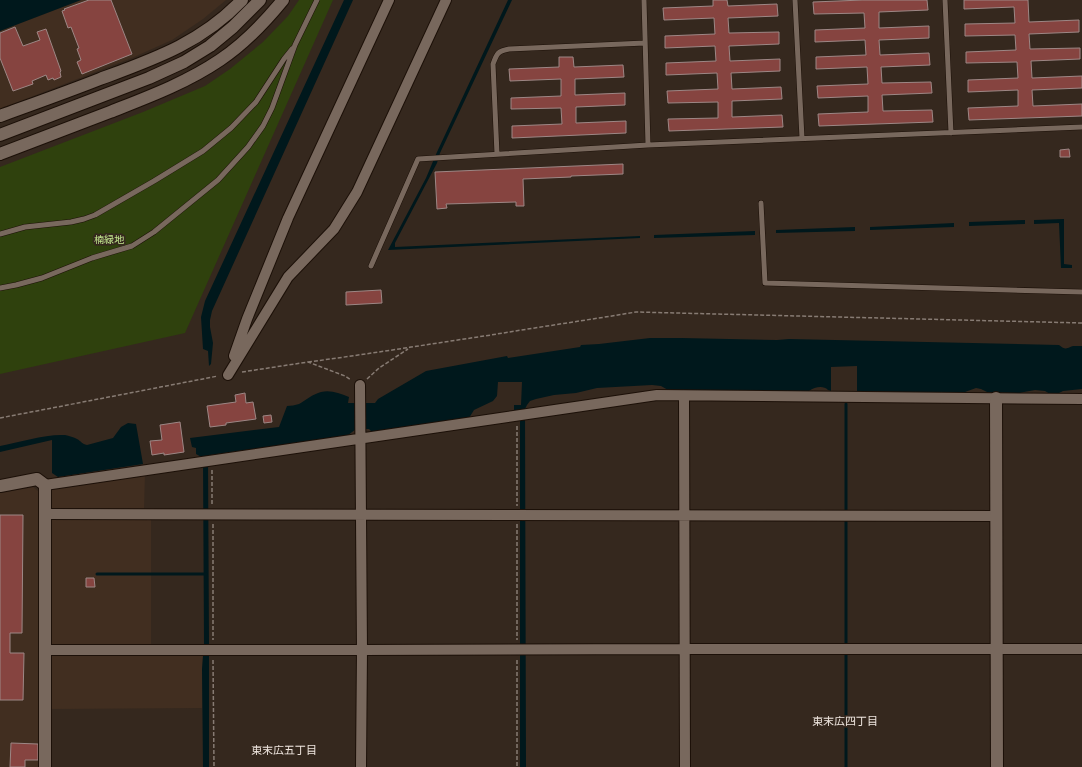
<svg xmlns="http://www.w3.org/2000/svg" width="1082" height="767" font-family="'Source Sans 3','Noto Sans JP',sans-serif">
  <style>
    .built { fill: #412e20 }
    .green { fill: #2f410d }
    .water { fill: #00181c }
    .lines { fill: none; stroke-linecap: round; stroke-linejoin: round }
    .stream { stroke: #00181c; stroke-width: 3 }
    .building { fill: #864440; stroke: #9d8785 }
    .service-casing { stroke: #1c1008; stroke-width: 6 }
    .minor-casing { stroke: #1c1008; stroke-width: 12 }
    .tertiary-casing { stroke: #1c1008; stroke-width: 14 }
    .path { stroke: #877b73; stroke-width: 1.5; stroke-dasharray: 4 2; stroke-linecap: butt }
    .service { stroke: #78685d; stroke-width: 5 }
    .minor { stroke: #78685d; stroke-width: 10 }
    .tertiary { stroke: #78685d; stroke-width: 12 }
    .labels { text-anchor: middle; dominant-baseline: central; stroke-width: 3.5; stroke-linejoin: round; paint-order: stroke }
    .park-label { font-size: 10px; fill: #c5e990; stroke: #35281e }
    .neighbourhood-label { font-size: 11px; fill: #eee5de; stroke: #35281e }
  </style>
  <rect width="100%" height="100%" fill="#35281e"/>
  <path class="built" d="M81 0H226L203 19 172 40 134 57 0 109V31Z
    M145 473 144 511H51L50 490 53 487Z
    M33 487 38 491 39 767H0V493Z
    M54 518H151V645L55 646 51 644V520Z
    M54 653H203L202 669V708L51 709V656Z"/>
  <path class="green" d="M299 0H333L185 333 0 374V167L143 112 205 86 230 69 263 42 288 16Z"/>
  <path class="water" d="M0 0H81L0 31Z
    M344 0H353L212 311 210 320V327L213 343 211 364 209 366 208 351 203 349 201 317 205 301Z
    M508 0H512L440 153 437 163 395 243V247L640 236V238L388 250 426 178 437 152Z
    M1064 219V264L1072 265V268H1061L1059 223 1034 224V220Z
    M1025 220V224L969 226V222Z
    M954 223V227L870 230V227Z
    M855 227V231L776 233V230Z
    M755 231V235L654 238V235Z
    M650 338H682L777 340 789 339 1059 345C1067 352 1068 346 1075 346 1077 346 1080 346 1082 346V389L1063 391 1057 394H1050L1045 391 1035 390 1024 392 1020 393 987 392 981 389 976 388 965 392 953 393 857 391V366L831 367V391L828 390C823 385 815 387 809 391H685L668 390 661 386 652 385 597 388 576 393 554 395 536 399 530 401 527 405 525 409 526 767H520V410L514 411V405H521L522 382H498L497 396 493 401 474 410 469 418 372 432 369 429H356L347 436 210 455 208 457 209 643V767H203L202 669 204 644 203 458 196 454V448L192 447 190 438 279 427 287 406C291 406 295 405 299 404 306 400 313 394 321 392 331 390 339 393 349 397L348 403H375L378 399 426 371 507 356 508 358 580 347 581 345 599 344Z
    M128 423 136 424 143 464 58 477 52 473V440L0 452V446C20 442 45 434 65 435 69 436 74 437 77 439 81 441 82 444 87 445L113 438 121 427Z"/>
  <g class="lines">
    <path class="stream" d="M846 513V404
      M846 521V643
      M97 574H206
      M846 653V767"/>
  </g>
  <path class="building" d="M89 0H111L132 54 82 74 77 62 81 60 77 49 79 48 71 27 68 28 62 11 65 10 64 9Z
    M713 0H727L728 6 777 4 778 16 728 18 729 33 779 32V44L729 46 730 61 780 59V71L731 73 732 89 781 87 782 99 732 101V117L782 115 783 127 669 131 668 119 718 118V102L668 103 667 91 718 89 717 73 666 75V63L716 61 715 46 665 48V36L715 34 714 18 664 20 663 8 713 6Z
    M863 0H927L928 10 879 12V28L929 26V38L879 40 880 55 929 53 930 65 881 67 882 83 931 82 932 93 882 95 883 111 932 110 933 122 819 126 818 114 868 112V96L818 98 817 86 868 84 867 67 816 69V57L866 55 865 40 815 42V30L865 28 864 13 814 14 813 2Z
    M964 0H1028L1029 22 1079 20V32L1029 34 1030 49 1080 48V59L1031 61 1032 78 1082 76V88L1032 90 1033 106 1082 104V116L969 120 968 108 1018 106V90L968 92V80L1018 78 1017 62 966 63V52L1016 50 1015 35 965 36V24L1015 23 1014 7 964 9Z
    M15 27 23 46 40 40 37 32 46 29 61 71 60 72 61 77 54 80 53 78 48 80 46 75 32 81 33 84 13 91 0 58V33Z
    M559 57H573L574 67 623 65 624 77 575 79V95L625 93V105L576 107V123L626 121V133L512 138V126L562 124 561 108 511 109V98L561 96V79L510 81 509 69 559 67Z
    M1069 149 1070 157H1060V150Z
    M623 164V174L571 176V177L523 179 524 206H516V202L446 204 447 208 437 209 435 172Z
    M381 290 382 303 346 305V292Z
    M245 393 246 403 253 402 256 419 226 423V425L210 427 207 406 236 402 235 395Z
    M271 415 272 422 264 423 263 416Z
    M180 422 184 452 164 455V453L152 455 150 441 162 440 160 425Z
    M0 515H23L22 633H10V653H24L23 700H0Z
    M86 578H94L95 587H86Z
    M11 743 38 744V760H25V767H10Z"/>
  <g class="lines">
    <defs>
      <path id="service" d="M644 0 648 145
        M795 0 802 138
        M945 0 951 133
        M497 154 493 64C497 53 498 51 509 49L645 43
        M761 203 765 283 1082 292
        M0 234 25 227 71 222 84 219 95 215 154 181 203 151 231 128 256 102 284 59 292 49
        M371 266 418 159 648 145 1082 127
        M0 288 16 285 42 278 92 258 132 246 154 232 218 180 248 147 263 126 272 108 295 45 317 0"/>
      <path id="minor" d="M234 356 247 319 288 218 389 0
        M228 375 288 277 334 229 357 192 446 0
        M360 385 362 650 361 767
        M684 396 685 767
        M45 485 657 395 1082 399
        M45 514 997 516
        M46 650H362L684 649H1082"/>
      <path id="tertiary" d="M0 116C33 104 67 92 100 79 154 59 201 43 242 0
        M0 135 149 78 184 62 210 46 233 27 260 0
        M0 154C37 140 74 126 110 112 148 97 186 83 220 60 244 44 265 22 283 0
        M996 398 997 767
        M0 486 37 479 45 485V767"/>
    </defs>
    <use href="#service" class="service-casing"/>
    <use href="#minor" class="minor-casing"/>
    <use href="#tertiary" class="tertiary-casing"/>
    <path class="path" d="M308 362C369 354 430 344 491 335 539 327 588 320 636 312L1082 323
      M242 372 308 362 345 376 351 380
      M367 379 379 368 408 349
      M0 418 218 376
      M517 426V506
      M212 470V504
      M213 524V640
      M517 524V640
      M213 660 214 767
      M517 660V767"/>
    <use href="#service" class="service"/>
    <use href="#minor" class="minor"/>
    <use href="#tertiary" class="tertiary"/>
  </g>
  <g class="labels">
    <g class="park-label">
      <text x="109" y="240">楠緑地</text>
    </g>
    <g class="neighbourhood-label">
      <text x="845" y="721">東末広四丁目</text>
      <text x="284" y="750">東末広五丁目</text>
    </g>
  </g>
</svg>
